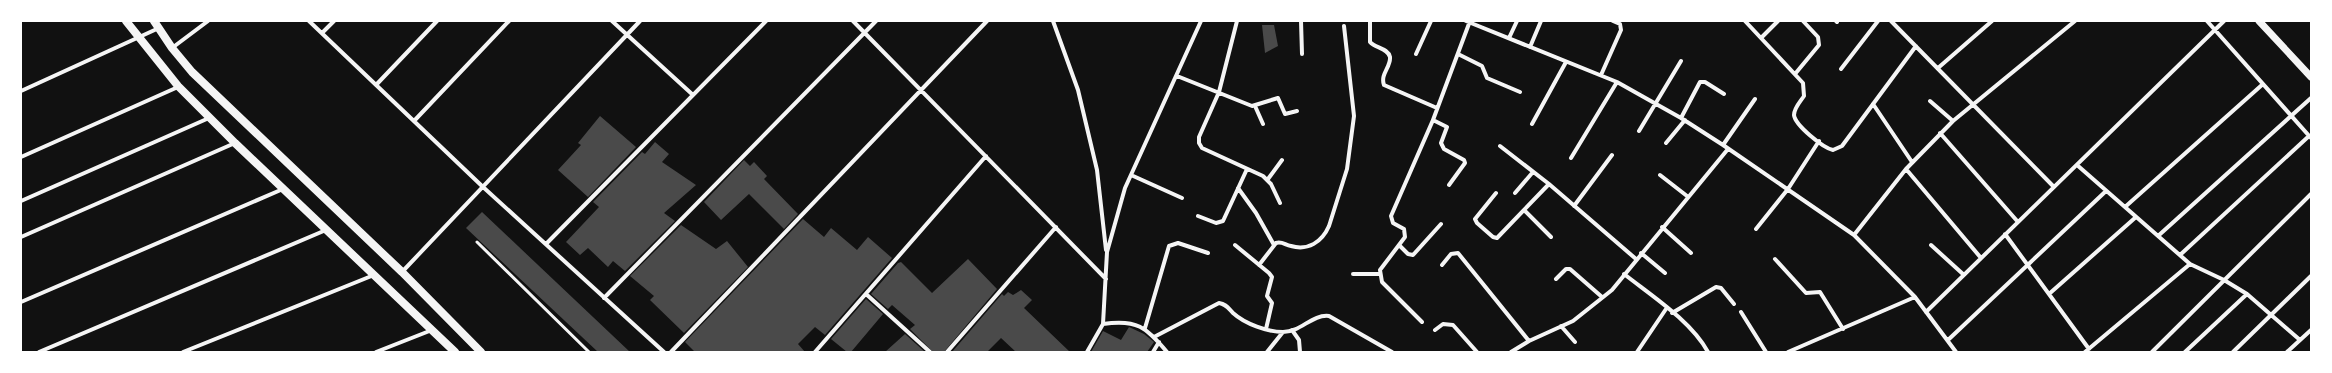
<svg xmlns="http://www.w3.org/2000/svg" width="2332" height="373" font-family="Quicksand,sans-serif">
  <style>
    .building { fill: #4a4a4a }
    .lines { fill: none; stroke-linecap: round; stroke-linejoin: round }
    .service { stroke: #f5f5f5; stroke-width: 3 }
    .minor { stroke: #f5f5f5; stroke-width: 4 }
    .tertiary { stroke: #f5f5f5; stroke-width: 7 }
    .secondary { stroke: #f5f5f5; stroke-width: 8 }
  </style>
  <rect width="100%" height="100%" fill="#111"/>
  <path class="building" d="M1262 25H1274L1278 46 1265 53Z
    M600 116 636 147 588 197 558 170 581 145 578 143Z
    M655 142 669 154 662 162 696 185 664 213 675 221 625 271 613 261 608 267 588 248 580 255 566 242 599 207 593 202 642 152 645 154Z
    M744 160 750 166 754 162 767 176 764 179 798 214 784 229 749 194 721 220 704 202Z
    M482 212 630 352H598L466 228Z
    M803 219 824 237 831 228 857 250 868 237 892 258 825 335 815 327 798 344 805 352H695L685 342Z
    M681 225 716 249 727 241 748 267 684 333 650 300 654 296 630 276Z
    M968 259 997 289 944 352H933L910 329 915 325 892 305 888 309 871 294 898 263 901 262 932 293Z
    M1021 290 1032 300 1024 308 1070 352H1016L1001 338 987 352H952L1002 294 1004 296 1008 292 1013 295Z
    M866 299 883 314 851 352H847L831 339Z
    M1129 327 1144 334 1154 342 1147 352H1091L1103 331 1121 340Z
    M905 334 925 352H885Z"/>
  <g class="lines">
    <path class="service" d="M477 242 589 352"/>
    <path class="minor" d="M309 21 483 187 664 352
      M612 21 693 95
      M853 21 1106 279
      M1053 21 1078 90 1097 170 1106 250
      M1237 21 1219 92 1199 137V143L1202 148 1263 176 1271 184 1280 203
      M1301 21 1302 54
      M1370 21V42C1375 48 1388 48 1390 57 1391 67 1380 74 1384 85L1437 108
      M1466 21 1617 82 1681 118 1723 145 1854 235 1915 297 1956 352
      M1745 21 1803 83 1804 96C1800 102 1794 108 1794 115 1795 125 1823 148 1833 150L1842 146 1916 46
      M1836 21 1837 22
      M1891 21 2054 187
      M2207 21 2311 138
      M322 33 334 21
      M1509 38 1517 21
      M1761 38 1778 21
      M1530 47 1541 21
      M172 48 208 21
      M1416 54 1431 21
      M1458 54 1482 66 1487 78 1520 92
      M1938 68 1992 21
      M1841 69 1878 21
      M1795 74 1819 45 1818 37 1803 21
      M1601 75 1621 30 1620 24 1613 21
      M1177 76 1252 106 1278 98 1285 114 1297 111
      M376 85 437 21
      M21 91 159 28
      M1930 101 1953 121
      M1873 104 1912 162
      M1255 106 1263 124
      M1681 118 1700 82H1705L1724 94
      M1433 120 1447 127 1441 143 1444 149 1464 160 1465 163 1449 185
      M414 121 509 21
      M1532 124 1566 62
      M1639 131 1681 61
      M1940 133 2018 222
      M1666 143 1685 120
      M1723 145 1755 99
      M1500 146 1549 184 1636 259
      M21 157 178 87
      M1571 158 1617 82
      M2077 165 2190 264 2224 280 2247 294 2300 340
      M1906 169 1981 258
      M1131 175 1182 198
      M1660 175 1687 196
      M1268 179 1282 160
      M1238 188 1256 213 1274 245
      M1496 193 1475 219 1477 223 1493 237 1497 238 1549 184
      M1515 193 1533 172
      M21 201 209 118
      M1574 206 1612 155
      M2125 207 2263 84
      M1524 210 1551 237
      M1198 216 1216 223 1223 221 1247 169
      M1662 227 1691 253
      M1756 229 1788 189 1819 141
      M2005 234 2089 349
      M1854 235 1906 169 1953 121 2075 21
      M2158 236 2311 98
      M21 237 235 143
      M546 244 766 21
      M1235 245 1269 273 1272 277 1267 296 1272 303 1266 329
      M1399 245 1408 254 1413 255 1441 224
      M1931 245 1964 275
      M1641 253 1665 273
      M2180 255 2309 136
      M1775 259 1806 293 1820 292 1843 329
      M1259 265 1276 243C1282 241 1285 245 1291 246 1308 251 1322 242 1329 226L1347 169 1354 116 1344 26
      M1442 265 1451 254 1458 253 1529 341
      M402 272 640 21
      M1353 274H1380
      M1624 274C1652 296 1691 321 1708 352
      M1556 279 1566 269H1570L1602 297
      M866 294 930 352
      M2049 294 2136 217
      M604 298 876 21
      M21 302 283 189
      M1741 312 1766 352
      M1926 312 2224 21
      M1672 313 1716 287 1721 288 1734 304
      M1422 322 1382 282 1380 270 1405 237 1404 229 1393 223 1391 216 1433 120 1470 21
      M1103 324C1137 319 1146 327 1167 352
      M1561 326 1575 342
      M1145 328 1169 246 1178 243 1208 253
      M1292 330 1299 340 1300 352
      M1435 330 1443 324 1453 325 1477 352
      M1154 337 1219 303C1226 304 1228 308 1233 313 1245 324 1268 332 1283 332 1301 332 1312 314 1329 316L1392 352
      M1948 340 2106 191
      M39 352 326 230
      M183 352 374 275
      M376 352 432 330
      M671 352 987 21
      M815 352 986 156
      M947 352 1056 227
      M1087 352 1103 324 1107 252 1125 188 1201 21
      M1153 352 1159 342
      M1267 352 1283 332
      M1511 352 1529 341 1573 321 1612 290 1728 149
      M1637 352 1666 309
      M1788 352 1915 297
      M2085 352 2190 264
      M2152 352 2311 194
      M2185 352 2247 294
      M2233 352 2311 276
      M2287 352 2311 330"/>
    <path class="tertiary" d="M2259 21 2311 77"/>
    <path class="secondary" d="M126 21 178 86 235 143 455 352
      M154 21 172 48 192 72 402 272 481 352"/>
  </g>
  <rect width="2332" height="373" fill="none" stroke="#ffffff" stroke-width="44"/>
</svg>
